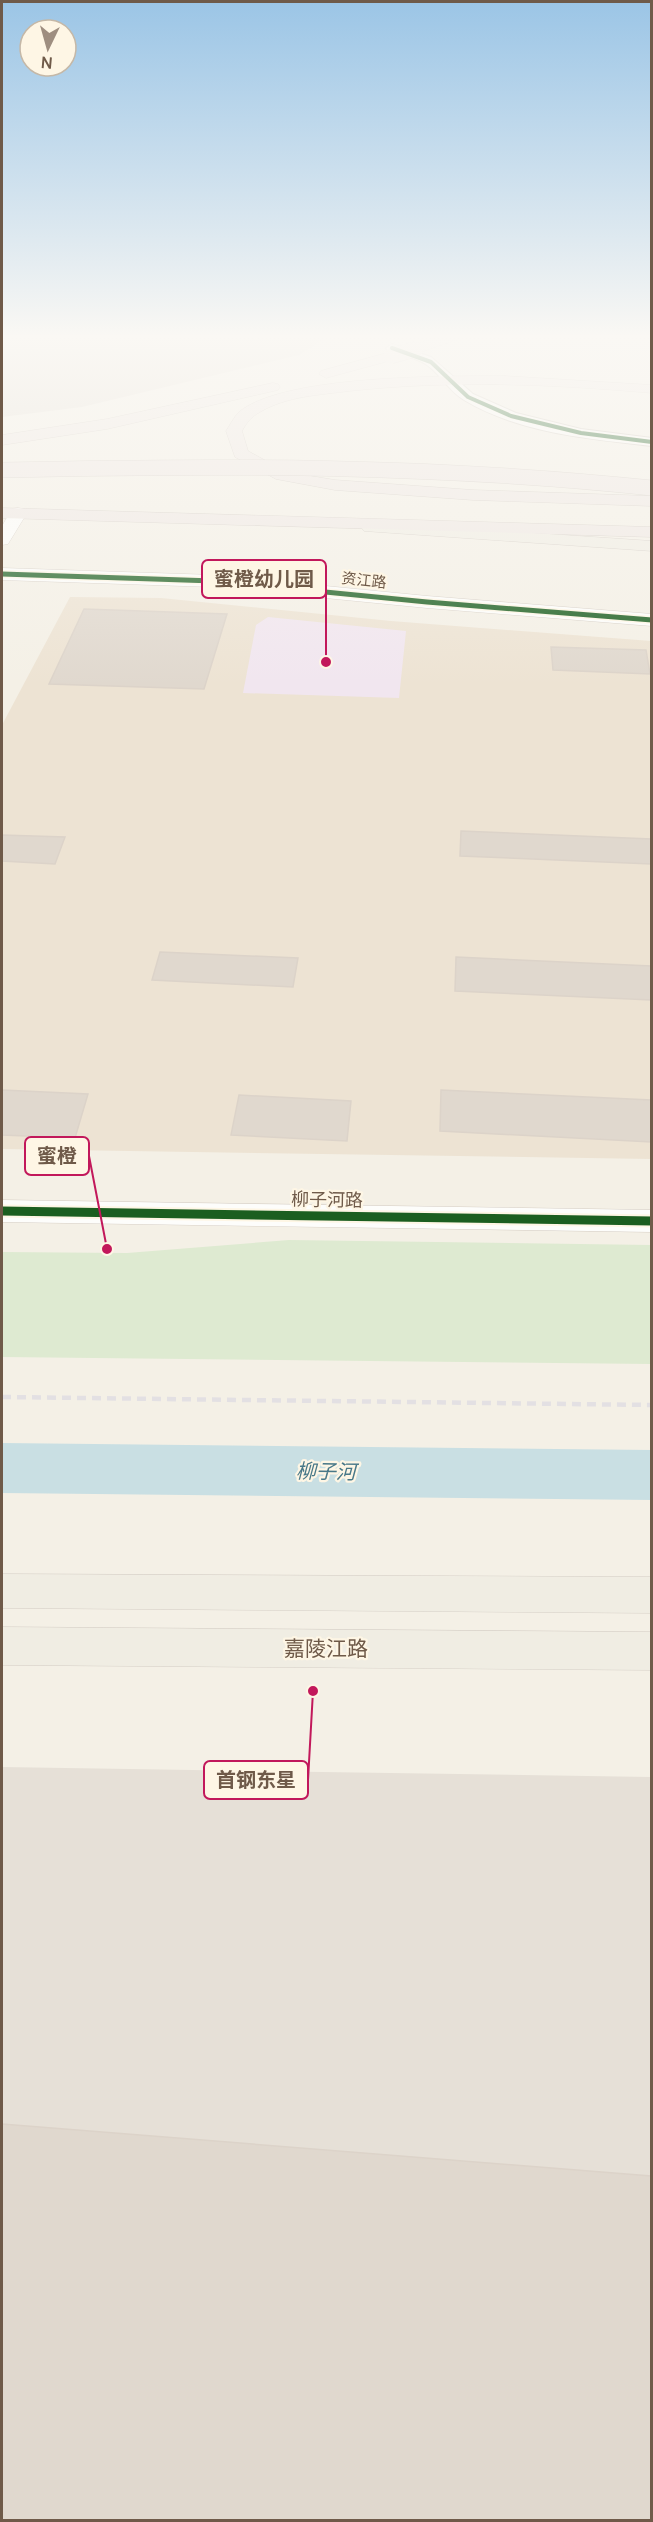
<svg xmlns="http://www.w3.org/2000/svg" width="653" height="2522" font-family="Manrope,'Noto Sans SC',sans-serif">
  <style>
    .residential { fill: #ede3d3 }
    .industrial { fill: #e6e0d7 }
    .education { fill: #f1e6ef }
    .green { fill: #deead1 }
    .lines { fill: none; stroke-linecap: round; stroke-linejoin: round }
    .river { fill: #c9dfe3; fill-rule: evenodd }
    .building { fill: #e0d8ce; stroke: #dcd3c9; stroke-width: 1.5 }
    .street-casing { stroke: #d2cbc2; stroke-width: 2 }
    .secondary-casing { stroke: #d4ccc3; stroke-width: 1 }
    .primary-casing { stroke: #d3ccc4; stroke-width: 1 }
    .highway-casing { stroke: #d3ccc4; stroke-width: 1 }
    .street { fill: #fdfdfb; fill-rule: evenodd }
    .secondary { fill: #fdfdfb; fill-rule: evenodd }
    .primary { fill: #f0ede3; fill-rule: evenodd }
    .highway { fill: #efe8e3; fill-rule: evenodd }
    .rail { stroke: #e3e0e3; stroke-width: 4.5; stroke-dasharray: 9 6; stroke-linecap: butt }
    .highway-bridge-casing { stroke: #d3ccc4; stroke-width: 16; stroke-linecap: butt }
    .highway-bridge { stroke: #efe8e3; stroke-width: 15 }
    .cycleway-far2-casing { stroke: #fef6e5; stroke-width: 5 }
    .cycleway-far1-casing { stroke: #fef6e5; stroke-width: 8 }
    .cycleway-casing { stroke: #fef6e5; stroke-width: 13 }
    .cycleway-far2 { stroke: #1b5e20; stroke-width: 4 }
    .cycleway-far1 { stroke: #1b5e20; stroke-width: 5 }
    .cycleway { stroke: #1b5e20; stroke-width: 9 }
    .labels { text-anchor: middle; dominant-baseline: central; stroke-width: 4.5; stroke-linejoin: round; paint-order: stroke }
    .far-street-label { font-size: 15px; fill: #6f5a49; stroke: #fef6e5 }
    .street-label { font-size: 18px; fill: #6f5a49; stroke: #fef6e5 }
    .water-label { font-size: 20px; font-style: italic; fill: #487888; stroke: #fef6e5 }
    .near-street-label { font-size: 21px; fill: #6f5a49; stroke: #fef6e5 }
    .leader { fill: none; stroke: #c2185b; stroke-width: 2 }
    .callout-dot { fill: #c2185b; stroke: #fef6e5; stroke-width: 2 }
    .callout { fill: #fef6e5; stroke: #c2185b; stroke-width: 2 }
    .callout-label { font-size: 20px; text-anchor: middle; font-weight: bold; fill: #6f5a49 }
  </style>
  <rect width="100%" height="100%" fill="#f4f0e6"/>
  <path class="residential" d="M70 597 161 598 391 621 651 641V1159L2 1149V725Z"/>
  <path class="industrial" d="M2 333H334L299 355 82 407 2 417Z
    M2 1767 651 1777V2520H2Z"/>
  <path class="education" d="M268 617 406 631 399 698 243 693 256 625Z"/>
  <path class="green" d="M289 1240 651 1245V1364L2 1357V1252L127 1253Z"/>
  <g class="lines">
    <path class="river" d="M2 1443 652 1450V1500L2 1493Z"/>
  </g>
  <path class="building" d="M84 609 227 614 204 689 49 684Z
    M551 647 646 650 650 674 553 670Z
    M461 831 651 839V864L460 856Z
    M2 835 65 837 55 864 2 861Z
    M160 952 298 958 293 987 152 980Z
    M456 957 651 966V1000L455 991Z
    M2 1090 88 1094 75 1138 2 1135Z
    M441 1090 651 1100V1142L440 1131Z
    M239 1095 351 1101 347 1141 231 1135Z
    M2 2124 651 2176V2520H2Z"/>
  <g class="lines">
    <defs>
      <path id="street" d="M392 344 431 357 473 394 516 413 581 429 652 438V446C589 439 519 433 464 400 449 391 441 375 427 365 416 357 400 355 388 351L386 348Z"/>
      <path id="secondary" d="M18 508 24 509 27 513 8 544 2 545V526L12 509Z
        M2 568 214 575 427 596 652 614V626L427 608 214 587 2 580Z
        M2 1200 652 1210V1232L2 1222Z"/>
      <path id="primary" d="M370 522 652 541V551L364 531 361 527 364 523Z
        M2 1574 652 1577V1613L2 1608Z
        M2 1627 652 1632V1670L2 1665Z"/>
      <path id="highway" d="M449 333H469L467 336 421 352 416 353 409 349 411 346Z
        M391 352 398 356 396 359 326 378 319 374 321 371Z
        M505 376 652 385V393C551 384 450 380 349 391 320 395 287 396 260 412 251 417 247 422 242 431L248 451 286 472 335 480 473 490 652 496V506L473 500 335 490 276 479 235 457 226 431C230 425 234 417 239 412 284 375 445 376 505 376Z
        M273 383 278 384 280 387 278 390 107 429 2 445V435L107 419Z
        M2 508 652 527V537L2 518Z"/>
    </defs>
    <use href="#street" class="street-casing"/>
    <use href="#secondary" class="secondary-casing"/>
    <use href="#primary" class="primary-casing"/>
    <use href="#highway" class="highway-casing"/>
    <use href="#street" class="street"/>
    <use href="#secondary" class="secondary"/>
    <use href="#primary" class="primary"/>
    <use href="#highway" class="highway"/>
    <path class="rail" d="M2 1397 652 1405"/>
    <defs>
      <path id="highway-bridge" d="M391 356 416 349
        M3 470C220 465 436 465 652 488"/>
    </defs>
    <use href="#highway-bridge" class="highway-bridge-casing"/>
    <use href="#highway-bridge" class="highway-bridge"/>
    <defs>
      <path id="cycleway-far2" d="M392 348 431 362 468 397 511 416 581 433 652 442"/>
      <path id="cycleway-far1" d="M2 574 214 581 427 602 652 620"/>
      <path id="cycleway" d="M2 1211 652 1221"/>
    </defs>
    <use href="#cycleway-far2" class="cycleway-far2-casing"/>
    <use href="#cycleway-far1" class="cycleway-far1-casing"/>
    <use href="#cycleway" class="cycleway-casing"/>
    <use href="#cycleway-far2" class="cycleway-far2"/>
    <use href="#cycleway-far1" class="cycleway-far1"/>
    <use href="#cycleway" class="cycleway"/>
  </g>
  <linearGradient id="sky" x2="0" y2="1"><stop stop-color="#9bc5e6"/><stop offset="0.49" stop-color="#faf8f4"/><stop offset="1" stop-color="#faf8f4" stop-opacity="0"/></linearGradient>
  <rect width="653" height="686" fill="url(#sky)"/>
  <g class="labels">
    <g class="far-street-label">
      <text transform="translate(364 580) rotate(6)">资江路</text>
    </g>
    <g class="street-label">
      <text transform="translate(327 1199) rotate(1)">柳子河路</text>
    </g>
    <g class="water-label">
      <text transform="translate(326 1471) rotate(1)">柳子河</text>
    </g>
    <g class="near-street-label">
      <text x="326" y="1648">嘉陵江路</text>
    </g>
  </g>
  <path class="leader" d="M326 662L326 579M107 1249L89 1156M313 1691L308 1780"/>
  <g class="callout-dot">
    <circle cx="326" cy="662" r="6"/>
    <circle cx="107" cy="1249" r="6"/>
    <circle cx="313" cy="1691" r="6"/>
  </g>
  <g class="callout">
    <rect x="202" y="560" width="124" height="38" rx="6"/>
    <rect x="25" y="1137" width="64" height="38" rx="6"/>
    <rect x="204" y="1761" width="104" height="38" rx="6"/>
  </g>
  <g class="callout-label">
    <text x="264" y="586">蜜橙幼儿园</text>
    <text x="57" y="1163">蜜橙</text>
    <text x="256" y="1787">首钢东星</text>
  </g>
  <rect width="653" height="2522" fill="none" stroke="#6f5a49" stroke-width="6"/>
  <g transform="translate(48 48) rotate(185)"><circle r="28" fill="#fef6e5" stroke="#c5b8a7" stroke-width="1.5"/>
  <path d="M0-4.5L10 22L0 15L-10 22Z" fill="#9e8e80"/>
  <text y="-9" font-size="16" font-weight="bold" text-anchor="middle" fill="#6f5a49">N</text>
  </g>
</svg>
